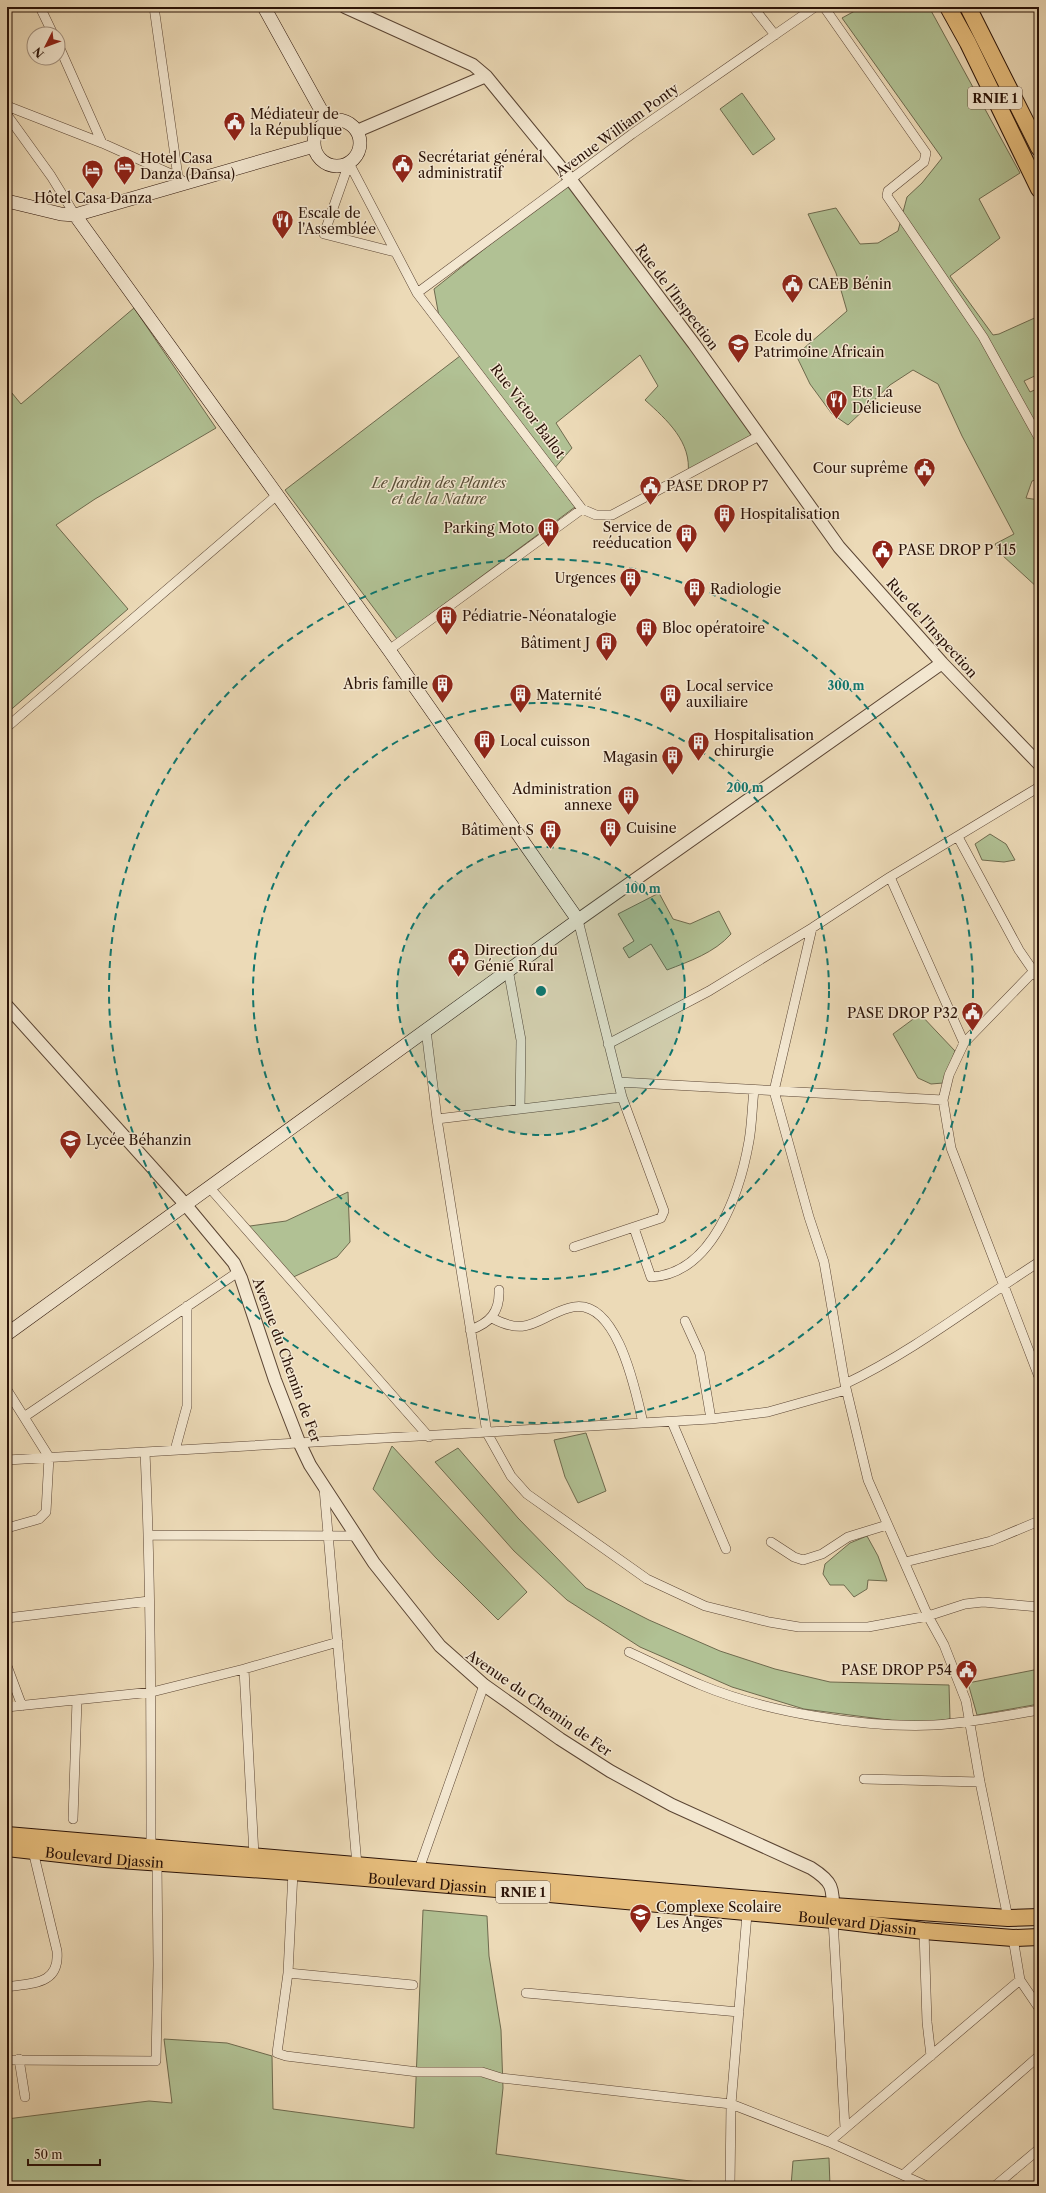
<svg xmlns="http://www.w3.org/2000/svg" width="1046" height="2193" font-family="'Libre Caslon Text',serif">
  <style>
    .green { fill: #b1c194; stroke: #6e6a4e }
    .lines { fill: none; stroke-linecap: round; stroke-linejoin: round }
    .minor-casing { stroke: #5a4433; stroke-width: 10 }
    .tertiary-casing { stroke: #5a4433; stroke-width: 14 }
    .secondary-casing { stroke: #2a1207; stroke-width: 14 }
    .trunk-casing { stroke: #2a1207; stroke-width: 18 }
    .minor { stroke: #f3e7d0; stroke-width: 9 }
    .tertiary { stroke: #f3e7d0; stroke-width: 12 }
    .secondary { stroke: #f3e7d0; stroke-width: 13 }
    .trunk { stroke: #e6bd7c; stroke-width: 16 }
    .ring { fill: none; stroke: #0f766e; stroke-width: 2; stroke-dasharray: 7 5 }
    .labels { text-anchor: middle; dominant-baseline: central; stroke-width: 3; stroke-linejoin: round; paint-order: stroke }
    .shield { fill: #f3e7d0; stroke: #665243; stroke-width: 1 }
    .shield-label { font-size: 13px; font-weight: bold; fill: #2a1207 }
    .poi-label { font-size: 14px; fill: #2a1207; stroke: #f3e7d0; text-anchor: start }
    .street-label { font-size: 14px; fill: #2a1207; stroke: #f3e7d0 }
    .park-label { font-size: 14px; font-style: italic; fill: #594f38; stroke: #f3e7d0 }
    .centre { fill: #0f766e; stroke: #f3e7d0; stroke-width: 2 }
    .ring-label { font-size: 12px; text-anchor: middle; font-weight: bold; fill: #0f766e; stroke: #f3e7d0; stroke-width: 3; stroke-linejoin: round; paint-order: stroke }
  </style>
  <rect width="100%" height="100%" fill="#ecdab7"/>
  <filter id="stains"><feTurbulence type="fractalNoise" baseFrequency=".005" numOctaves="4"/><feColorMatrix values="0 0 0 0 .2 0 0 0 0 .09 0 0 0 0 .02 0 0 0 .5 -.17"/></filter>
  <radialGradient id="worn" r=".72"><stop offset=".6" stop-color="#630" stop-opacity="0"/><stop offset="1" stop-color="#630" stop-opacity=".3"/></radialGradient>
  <path class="green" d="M862 7H929L1020 173 979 199 1000 238 950 276 993 335 999 334 1039 316V374L1024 381 1030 392 1039 388V479L1032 481 1026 498 1039 500V589L1002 555 995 544 1014 534 962 436 938 384 913 370 890 385 848 425 832 414 810 384 796 355 847 311 836 273 808 214 836 208 860 244 878 243 898 231 907 197 922 183 942 158 842 18Z
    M742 93 775 139 753 155 720 109Z
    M571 180 759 436 688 474C692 442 667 420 645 400L658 386 640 355 556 423 572 448 553 470 440 322 434 289Z
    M134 308 216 428 95 499 56 525 128 609 7 713V387L21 404Z
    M460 356 575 507 397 639 285 490Z
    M990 834 1006 844 1015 860 1004 862 982 860 975 844Z
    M659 893 673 919 690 924 719 911 731 934C714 953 690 961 667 970L651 944 629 958 623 948 634 941 618 914Z
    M920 1014 955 1051 943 1083 931 1084 918 1078 893 1034Z
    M348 1192 350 1242 337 1257 289 1279 243 1227 286 1221Z
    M586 1433 606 1491 578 1503 565 1477 554 1440Z
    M392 1446 527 1592 498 1620 436 1558 373 1489Z
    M458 1448 518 1518 586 1588 649 1620 720 1651 775 1669 830 1682 949 1685 950 1719 919 1724 804 1709 732 1687 640 1647 567 1600 514 1551 435 1462Z
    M867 1536 878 1556 887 1581 868 1580 867 1589 854 1597 844 1585H830L823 1574 825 1564 850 1543Z
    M1039 1669V1704L977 1715 968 1683Z
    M423 1910 487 1916 489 1956 501 2030 503 2088 496 2154 726 2186H7V2119L149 2101 172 2103 164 2039 227 2043 272 2056 273 2109 414 2128Z
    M829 2158 830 2186H791L793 2161Z"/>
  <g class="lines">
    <defs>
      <path id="minor" d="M40 7 53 34
        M154 7 178 177
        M753 7 775 35
        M824 7 926 153 924 162 888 191 887 196 983 337 1039 438
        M58 44 102 143
        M7 106 102 143 178 177 185 184
        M7 115 51 176 75 215
        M349 163 417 293 582 509 596 515H612L759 436
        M349 163 324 234 395 252
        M417 293 632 134 815 7
        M389 650 582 509
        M7 727 277 495
        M958 837 1019 950 1039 979
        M890 877 964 1043
        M812 928 774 1091 809 1217 824 1262 845 1384 868 1480 928 1616 944 1645 966 1701 980 1782 1008 1918
        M508 969 521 1040 520 1109
        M1033 972 964 1043 949 1075 943 1100 951 1148 1039 1377
        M426 1030 437 1119 487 1433 511 1476 527 1494 647 1579 705 1606 769 1622 799 1627H868L928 1616 965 1604 983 1602 1039 1607
        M608 1044 709 991 812 928 890 877 1039 787
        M618 1082 943 1100
        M437 1119 622 1097
        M209 1187 429 1437
        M634 1228 651 1277C713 1274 740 1192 749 1141 752 1124 752 1107 754 1090
        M574 1247 661 1218 664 1211 622 1097 578 920
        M492 1318C529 1338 537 1317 569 1308 617 1293 636 1393 643 1423
        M685 1321 700 1354 711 1419
        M470 1330C490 1323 500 1312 499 1290
        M845 1384C914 1351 975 1303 1039 1262
        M7 1390 49 1457 46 1512 39 1519 7 1528
        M24 1417 238 1272
        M672 1422 726 1549
        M175 1450 187 1406V1306
        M145 1452C151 1583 151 1715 151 1847
        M7 1460 711 1419 768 1412 846 1390
        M324 1488 357 1865
        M149 1535 355 1536
        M771 1542 794 1557 803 1560 822 1554 848 1537 887 1525
        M905 1562 991 1541 1039 1521
        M7 1618 149 1601
        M629 1652C653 1663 677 1675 701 1685 766 1712 863 1728 934 1725 969 1723 1004 1716 1039 1710
        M7 1666 22 1706
        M244 1669 254 1855
        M7 1707 152 1692 244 1669 338 1642
        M864 1779 980 1782
        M73 1819 77 1700
        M419 1869 484 1685
        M293 1872 288 1973 277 2053 286 2056 418 2072H482L501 2078 731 2104 829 2142 927 2186
        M833 1920 845 2128
        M924 1931 927 2022 931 2056
        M1013 1938 1020 1980 1039 2008
        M288 1973 413 1985
        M7 1987C32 1983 60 1985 57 1951L33 1851
        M526 1993 739 2012
        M19 2059 25 2097
        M7 2060 156 2061 158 1965 157 1862
        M829 2142 1020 1980
        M903 2175 1039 2056
        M730 2186 731 2104 747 1914
        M995 2186 1039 2149"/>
      <path id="tertiary" d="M345 7 473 65 486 76 571 180 694 344 839 547 942 663 1039 764
        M357 131 486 76
        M578 920 942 663
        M7 1006 185 1204 234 1263 241 1278 275 1380 299 1442 310 1465 374 1563 440 1646 484 1685 560 1739 610 1771 672 1805 811 1868C833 1882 833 1887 833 1913"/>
      <path id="secondary" d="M264 7 327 121
        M314 143a23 23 0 1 1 46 0a23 23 0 1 1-46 0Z
        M7 201 61 214 75 215 314 146
        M7 1334 578 920 389 650 75 215"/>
      <g id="trunk">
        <path d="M948 7 968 43 1039 189"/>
        <path d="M968 7 1039 148"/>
        <path d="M7 1835 833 1906 1008 1918 1039 1917"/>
        <path id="s1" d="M7 1848 105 1859 293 1872 485 1888 833 1920 924 1931 1013 1938 1039 1937"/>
      </g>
    </defs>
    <use href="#minor" class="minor-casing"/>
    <use href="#tertiary" class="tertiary-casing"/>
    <use href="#secondary" class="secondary-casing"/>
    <use href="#trunk" class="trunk-casing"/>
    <use href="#minor" class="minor"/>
    <use href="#tertiary" class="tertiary"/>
    <use href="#secondary" class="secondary"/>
    <use href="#trunk" class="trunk"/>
  </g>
  <circle cx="541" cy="991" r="144" fill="#0f766e" fill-opacity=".12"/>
  <g class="ring">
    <circle cx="541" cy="991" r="144"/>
    <circle cx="541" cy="991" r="288"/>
    <circle cx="541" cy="991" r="432"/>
  </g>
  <defs>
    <symbol id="civic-pin" viewBox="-11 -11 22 30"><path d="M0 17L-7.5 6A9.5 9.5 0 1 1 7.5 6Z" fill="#8f2418" stroke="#f3e7d0"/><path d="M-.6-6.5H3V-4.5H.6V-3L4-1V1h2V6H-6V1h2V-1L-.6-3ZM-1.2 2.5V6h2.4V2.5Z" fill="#fff"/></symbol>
    <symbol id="hotel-pin" viewBox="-11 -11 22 30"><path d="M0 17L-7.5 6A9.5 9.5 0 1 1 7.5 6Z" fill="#8f2418" stroke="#f3e7d0"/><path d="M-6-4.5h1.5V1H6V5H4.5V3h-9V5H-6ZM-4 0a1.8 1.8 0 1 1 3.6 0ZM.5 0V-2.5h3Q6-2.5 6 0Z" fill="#fff"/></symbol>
    <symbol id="restaurant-pin" viewBox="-11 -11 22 30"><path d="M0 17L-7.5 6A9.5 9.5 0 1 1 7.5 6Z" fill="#8f2418" stroke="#f3e7d0"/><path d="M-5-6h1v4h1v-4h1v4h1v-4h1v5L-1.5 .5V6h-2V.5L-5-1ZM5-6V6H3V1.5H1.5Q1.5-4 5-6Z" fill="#fff"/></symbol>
    <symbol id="university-pin" viewBox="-11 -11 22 30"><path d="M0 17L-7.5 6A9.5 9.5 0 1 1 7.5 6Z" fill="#8f2418" stroke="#f3e7d0"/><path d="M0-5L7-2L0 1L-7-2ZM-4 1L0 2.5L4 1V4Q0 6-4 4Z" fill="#fff"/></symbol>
    <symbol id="building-pin" viewBox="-11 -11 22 30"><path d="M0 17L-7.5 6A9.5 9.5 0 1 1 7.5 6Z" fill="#8f2418" stroke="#f3e7d0"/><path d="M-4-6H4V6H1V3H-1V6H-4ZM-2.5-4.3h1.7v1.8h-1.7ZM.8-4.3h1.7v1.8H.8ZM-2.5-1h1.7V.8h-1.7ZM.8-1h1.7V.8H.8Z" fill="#fff"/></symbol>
    <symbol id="school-pin" viewBox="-11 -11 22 30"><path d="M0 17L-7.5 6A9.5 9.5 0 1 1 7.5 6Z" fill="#8f2418" stroke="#f3e7d0"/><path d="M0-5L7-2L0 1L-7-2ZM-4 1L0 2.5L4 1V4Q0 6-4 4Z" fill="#fff"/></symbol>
  </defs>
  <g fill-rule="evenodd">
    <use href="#civic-pin" x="222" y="110" width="25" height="34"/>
    <use href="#civic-pin" x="390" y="152" width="25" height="34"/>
    <use href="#hotel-pin" x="112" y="154" width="25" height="34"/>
    <use href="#hotel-pin" x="80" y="158" width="25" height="34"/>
    <use href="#restaurant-pin" x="270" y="208" width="25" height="34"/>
    <use href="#civic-pin" x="780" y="272" width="25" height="34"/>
    <use href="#university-pin" x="726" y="332" width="25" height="34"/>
    <use href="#restaurant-pin" x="824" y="388" width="25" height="34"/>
    <use href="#civic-pin" x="912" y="456" width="25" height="34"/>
    <use href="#civic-pin" x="638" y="474" width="25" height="34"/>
    <use href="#building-pin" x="712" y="502" width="25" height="34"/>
    <use href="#building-pin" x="536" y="516" width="25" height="34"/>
    <use href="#building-pin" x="674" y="522" width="25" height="34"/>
    <use href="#civic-pin" x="870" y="538" width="25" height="34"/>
    <use href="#building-pin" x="618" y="566" width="25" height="34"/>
    <use href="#building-pin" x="682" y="576" width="25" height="34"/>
    <use href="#building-pin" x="434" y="604" width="25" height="34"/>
    <use href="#building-pin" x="634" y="616" width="25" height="34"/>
    <use href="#building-pin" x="594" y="630" width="25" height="34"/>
    <use href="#building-pin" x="430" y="672" width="25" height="34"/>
    <use href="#building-pin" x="658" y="682" width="25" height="34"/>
    <use href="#building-pin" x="508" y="682" width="25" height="34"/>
    <use href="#building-pin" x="472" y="728" width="25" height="34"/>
    <use href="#building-pin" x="686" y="730" width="25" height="34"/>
    <use href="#building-pin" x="660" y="744" width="25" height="34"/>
    <use href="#building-pin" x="616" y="784" width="25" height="34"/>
    <use href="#building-pin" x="598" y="816" width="25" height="34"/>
    <use href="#building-pin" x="538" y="818" width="25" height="34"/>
    <use href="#civic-pin" x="446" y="946" width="25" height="34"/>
    <use href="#civic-pin" x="960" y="1000" width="25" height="34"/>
    <use href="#school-pin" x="58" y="1128" width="25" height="34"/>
    <use href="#civic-pin" x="954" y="1658" width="25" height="34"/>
    <use href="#school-pin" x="628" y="1902" width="25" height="34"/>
  </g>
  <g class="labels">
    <g class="shield">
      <rect x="968" y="87" width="54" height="22" rx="3"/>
      <rect x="496" y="1881" width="54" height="22" rx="3"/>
    </g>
    <g class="shield-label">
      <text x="995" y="98">RNIE 1</text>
      <text x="523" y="1892">RNIE 1</text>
    </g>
    <g class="poi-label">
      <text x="250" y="114">Médiateur de<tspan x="250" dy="16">la République</tspan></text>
      <text x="418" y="157">Secrétariat général<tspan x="418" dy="16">administratif</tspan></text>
      <text x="140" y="158">Hotel Casa<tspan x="140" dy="16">Danza (Dansa)</tspan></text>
      <text x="93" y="198" text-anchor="middle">Hôtel Casa Danza</text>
      <text x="298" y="213">Escale de<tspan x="298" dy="16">l'Assemblée</tspan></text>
      <text x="808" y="284">CAEB Bénin</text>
      <text x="754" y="336">Ecole du<tspan x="754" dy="16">Patrimoine Africain</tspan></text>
      <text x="852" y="392">Ets La<tspan x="852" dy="16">Délicieuse</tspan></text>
      <text x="908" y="468" text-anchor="end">Cour suprême</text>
      <text x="666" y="486">PASE DROP P7</text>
      <text x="740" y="514">Hospitalisation</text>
      <text x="672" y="527" text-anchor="end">Service de<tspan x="672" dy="16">reéducation</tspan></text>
      <text x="534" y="528" text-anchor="end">Parking Moto</text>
      <text x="898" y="550">PASE DROP P 115</text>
      <text x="616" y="578" text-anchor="end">Urgences</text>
      <text x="710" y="589">Radiologie</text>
      <text x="462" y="616">Pédiatrie-Néonatalogie</text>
      <text x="662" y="628">Bloc opératoire</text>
      <text x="590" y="643" text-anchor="end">Bâtiment J</text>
      <text x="428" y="684" text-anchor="end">Abris famille</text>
      <text x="686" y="686">Local service<tspan x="686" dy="16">auxiliaire</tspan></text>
      <text x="536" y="695">Maternité</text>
      <text x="714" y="735">Hospitalisation<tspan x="714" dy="16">chirurgie</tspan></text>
      <text x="500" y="741">Local cuisson</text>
      <text x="658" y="757" text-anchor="end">Magasin</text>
      <text x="612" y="789" text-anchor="end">Administration<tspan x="612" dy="16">annexe</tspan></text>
      <text x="626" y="828">Cuisine</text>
      <text x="534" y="830" text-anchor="end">Bâtiment S</text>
      <text x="474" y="950">Direction du<tspan x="474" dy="16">Génie Rural</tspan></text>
      <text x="958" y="1013" text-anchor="end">PASE DROP P32</text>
      <text x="86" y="1140">Lycée Béhanzin</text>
      <text x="952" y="1670" text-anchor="end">PASE DROP P54</text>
      <text x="656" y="1907">Complexe Scolaire<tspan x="656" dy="16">Les Anges</tspan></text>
    </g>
    <g class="street-label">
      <text transform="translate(617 130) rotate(-36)">Avenue William Ponty</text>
      <text transform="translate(677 297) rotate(53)">Rue de l'Inspection</text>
      <text transform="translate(528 411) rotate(53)">Rue Victor Ballot</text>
      <text transform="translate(932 628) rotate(48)">Rue de l'Inspection</text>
      <text transform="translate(287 1360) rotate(70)">Avenue du Chemin de Fer</text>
      <text transform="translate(539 1703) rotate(35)">Avenue du Chemin de Fer</text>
      <text stroke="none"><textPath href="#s1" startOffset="98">Boulevard Djassin</textPath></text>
      <text stroke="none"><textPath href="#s1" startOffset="422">Boulevard Djassin</textPath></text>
      <text stroke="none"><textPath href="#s1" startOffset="854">Boulevard Djassin</textPath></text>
    </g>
    <g class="park-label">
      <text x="439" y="483">Le Jardin des Plantes<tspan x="439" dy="16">et de la Nature</tspan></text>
    </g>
  </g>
  <circle cx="541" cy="991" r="6" class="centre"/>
  <g class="ring-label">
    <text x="846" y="690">300 m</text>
    <text x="745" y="792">200 m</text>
    <text x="643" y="893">100 m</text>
  </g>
  <rect width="1046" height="2193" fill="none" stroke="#ecdab7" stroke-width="24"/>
  <rect x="8" y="8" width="1030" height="2177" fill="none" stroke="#2a1207" stroke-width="2"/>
  <rect x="12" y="12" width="1022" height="2169" fill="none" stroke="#2a1207"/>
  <g transform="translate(46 46) rotate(228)"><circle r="19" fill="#f3e7d0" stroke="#a39280"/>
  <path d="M0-3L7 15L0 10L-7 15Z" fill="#8f2418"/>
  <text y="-6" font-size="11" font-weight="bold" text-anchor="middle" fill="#2a1207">N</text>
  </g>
  <path d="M28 2159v6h72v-6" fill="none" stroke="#2a1207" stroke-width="2"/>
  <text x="34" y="2159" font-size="12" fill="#2a1207" stroke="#f3e7d0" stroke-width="3" paint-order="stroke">50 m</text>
  <rect width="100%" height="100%" filter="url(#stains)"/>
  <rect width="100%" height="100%" fill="url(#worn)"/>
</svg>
